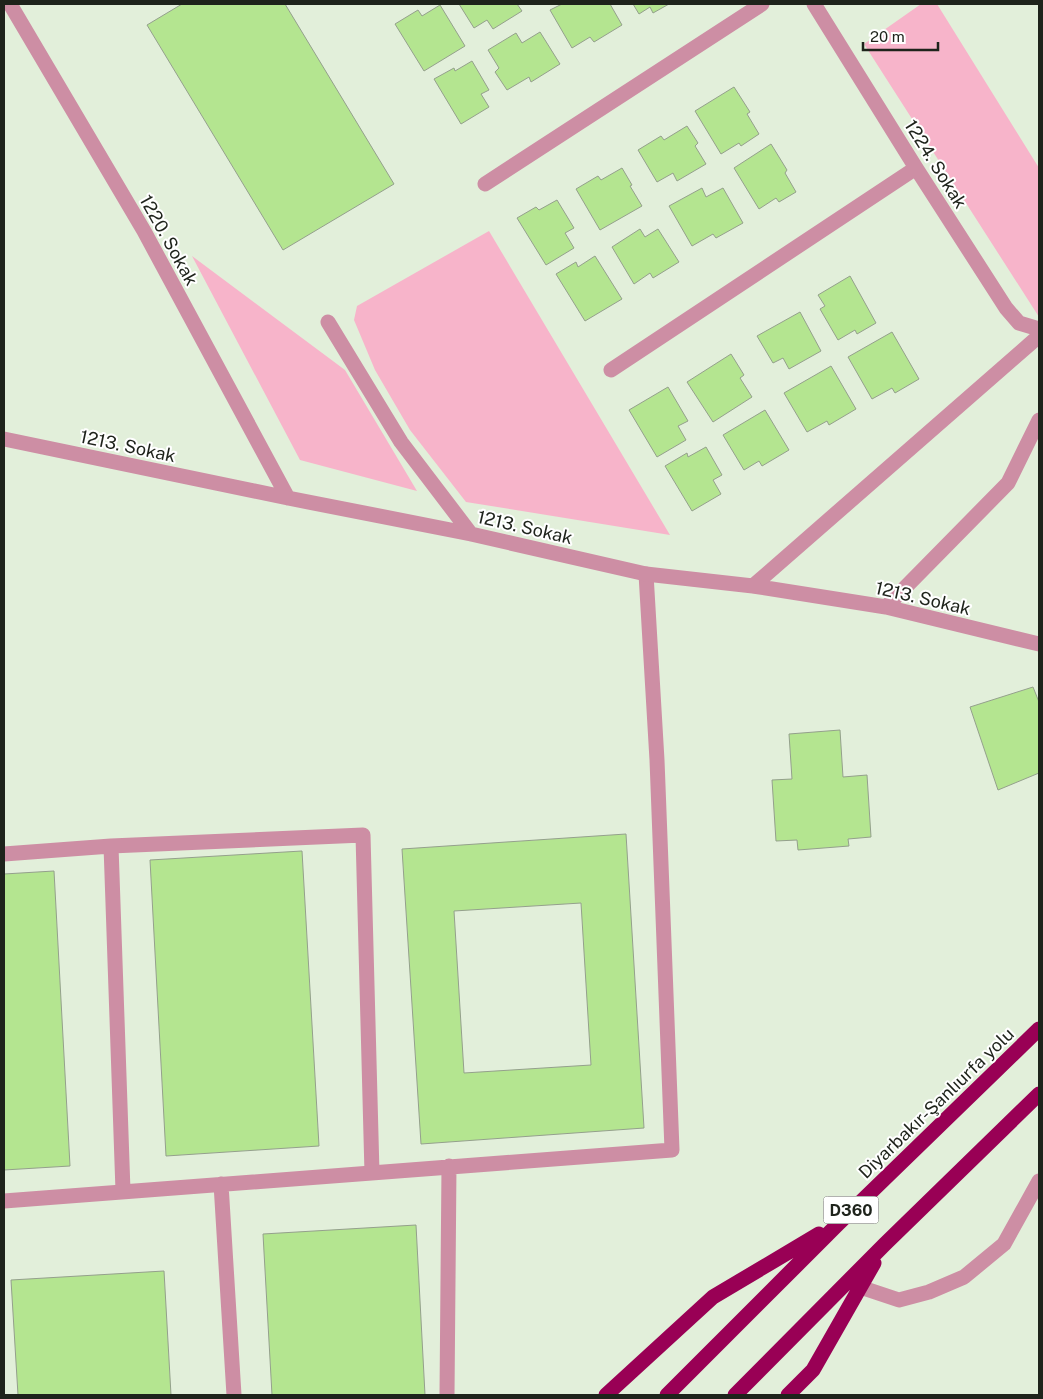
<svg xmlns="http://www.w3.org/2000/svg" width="1043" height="1399" font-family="'Public Sans',sans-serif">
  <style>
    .green { fill: #f7b4ca }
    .building { fill: #b4e590; stroke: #94a08c; fill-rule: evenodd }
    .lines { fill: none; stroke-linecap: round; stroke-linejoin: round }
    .lane { stroke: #cd8ea4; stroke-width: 15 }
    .street { stroke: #cd8ea4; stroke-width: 15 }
    .highway { stroke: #905; stroke-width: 15 }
    .labels { text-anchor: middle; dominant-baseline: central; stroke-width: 4; stroke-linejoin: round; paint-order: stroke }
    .shield { fill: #fff; stroke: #62655f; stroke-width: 1 }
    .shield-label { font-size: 16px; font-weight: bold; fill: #1e231b }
    .street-label { font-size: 18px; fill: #1e231b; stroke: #fff }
  </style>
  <rect width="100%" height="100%" fill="#e2efda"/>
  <path class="green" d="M921 4H937L1039 168V317L864 44Z
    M489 231 670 535 466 502 410 430 375 370 354 320 357 306Z
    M192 256 345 370 417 491 300 460Z"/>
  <path class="building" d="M182 4H285L394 184 283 250 147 25Z
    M459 4H517L522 11 493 29 487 20 474 28Z
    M562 4H610L622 25 594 42 590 37 572 48 550 10Z
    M633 4H669L653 13 650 7 639 14Z
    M440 5 465 46 424 71 395 24 418 10 422 16Z
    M540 32 560 64 531 82 529 77 507 90 495 72 499 68 488 50 516 33 522 43Z
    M472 61 489 90 481 94 489 107 461 124 434 79 454 68 455 71Z
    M734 87 750 112 747 114 759 134 741 146 739 143 721 154 695 111Z
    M687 126 698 143 695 146 706 164 677 181 673 173 657 182 638 150 661 136 664 140Z
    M771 144 787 170 785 173 796 192 779 202 776 198 759 209 734 168Z
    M622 168 632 185 630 186 642 206 600 230 576 189 598 176 601 180Z
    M702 188 706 197 723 188 743 223 716 238 713 234 692 246 669 206Z
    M557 200 574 228 565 233 574 248 546 265 517 218 536 207 539 210Z
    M640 229 645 237 658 229 679 262 653 278 650 273 634 284 612 247Z
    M595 256 622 299 585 321 556 274 576 262 578 267Z
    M850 276 876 323 857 334 855 330 838 340 820 309 825 306 818 295Z
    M800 312 821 351 789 369 783 358 773 363 757 336Z
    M892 332 919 379 895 393 892 388 872 399 848 357Z
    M731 354 744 375 740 378 752 397 713 422 687 382Z
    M831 366 856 409 829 425 827 421 807 432 784 393Z
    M668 387 688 421 678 426 686 440 657 457 629 410Z
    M765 410 789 450 762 466 759 461 744 470 723 435Z
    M706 447 722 475 713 480 721 494 692 511 665 466 687 453 688 457Z
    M1033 687 1039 702V773L998 790 970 707Z
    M840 730 843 777 867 775 871 837 848 839 849 846 798 850 797 840 776 841 772 780 792 779 789 734Z
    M626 834 644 1128 421 1144 402 849ZM581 903 591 1065 464 1073 454 911Z
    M302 851 319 1146 166 1156 150 860Z
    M54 871 70 1166 4 1170V874Z
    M416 1225 425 1395H272L263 1234Z
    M164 1271 171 1395H18L11 1280Z"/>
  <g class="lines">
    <path class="lane" d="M111 846 123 1191
      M4 854 111 846 363 835 372 1173
      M221 1184 234 1395
      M4 1201 672 1150 657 760 646 574
      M447 1395 449 1166"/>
    <path class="street" d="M10 4 144 231 288 498
      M814 4 916 168 1006 308 1019 323 1039 329
      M485 184 762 4
      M328 322 401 442 471 534
      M611 370 916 168
      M4 439 288 498 471 534 646 574 753 586 886 607 1039 644
      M753 586 1039 336
      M886 607 1008 483 1039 420
      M860 1287 899 1300 929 1292 964 1277 1004 1244 1039 1181"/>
    <path class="highway" d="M606 1395 713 1297 819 1234
      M667 1395 838 1224 1039 1029
      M735 1395 885 1244 1039 1094
      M788 1395 813 1370 874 1263"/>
  </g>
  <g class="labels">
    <rect class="shield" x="823.5" y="1196.5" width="55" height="27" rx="4"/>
    <g class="shield-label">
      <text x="851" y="1210">D360</text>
    </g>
    <g class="street-label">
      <text transform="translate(936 164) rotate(58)">1224. Sokak</text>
      <text transform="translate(169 240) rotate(61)">1220. Sokak</text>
      <text transform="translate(128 446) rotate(12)">1213. Sokak</text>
      <text transform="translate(525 527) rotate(13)">1213. Sokak</text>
      <text transform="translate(923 598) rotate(13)">1213. Sokak</text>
      <text transform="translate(936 1103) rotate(-44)">Diyarbakır-Şanlıurfa yolu</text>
    </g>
  </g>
  <rect width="1043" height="1399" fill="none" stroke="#1e231b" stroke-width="10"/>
  <path d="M863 42v8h75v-8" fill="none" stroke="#1e231b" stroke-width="2.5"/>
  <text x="870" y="42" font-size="15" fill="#1e231b" stroke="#ffffff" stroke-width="4" paint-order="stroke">20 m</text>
</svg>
